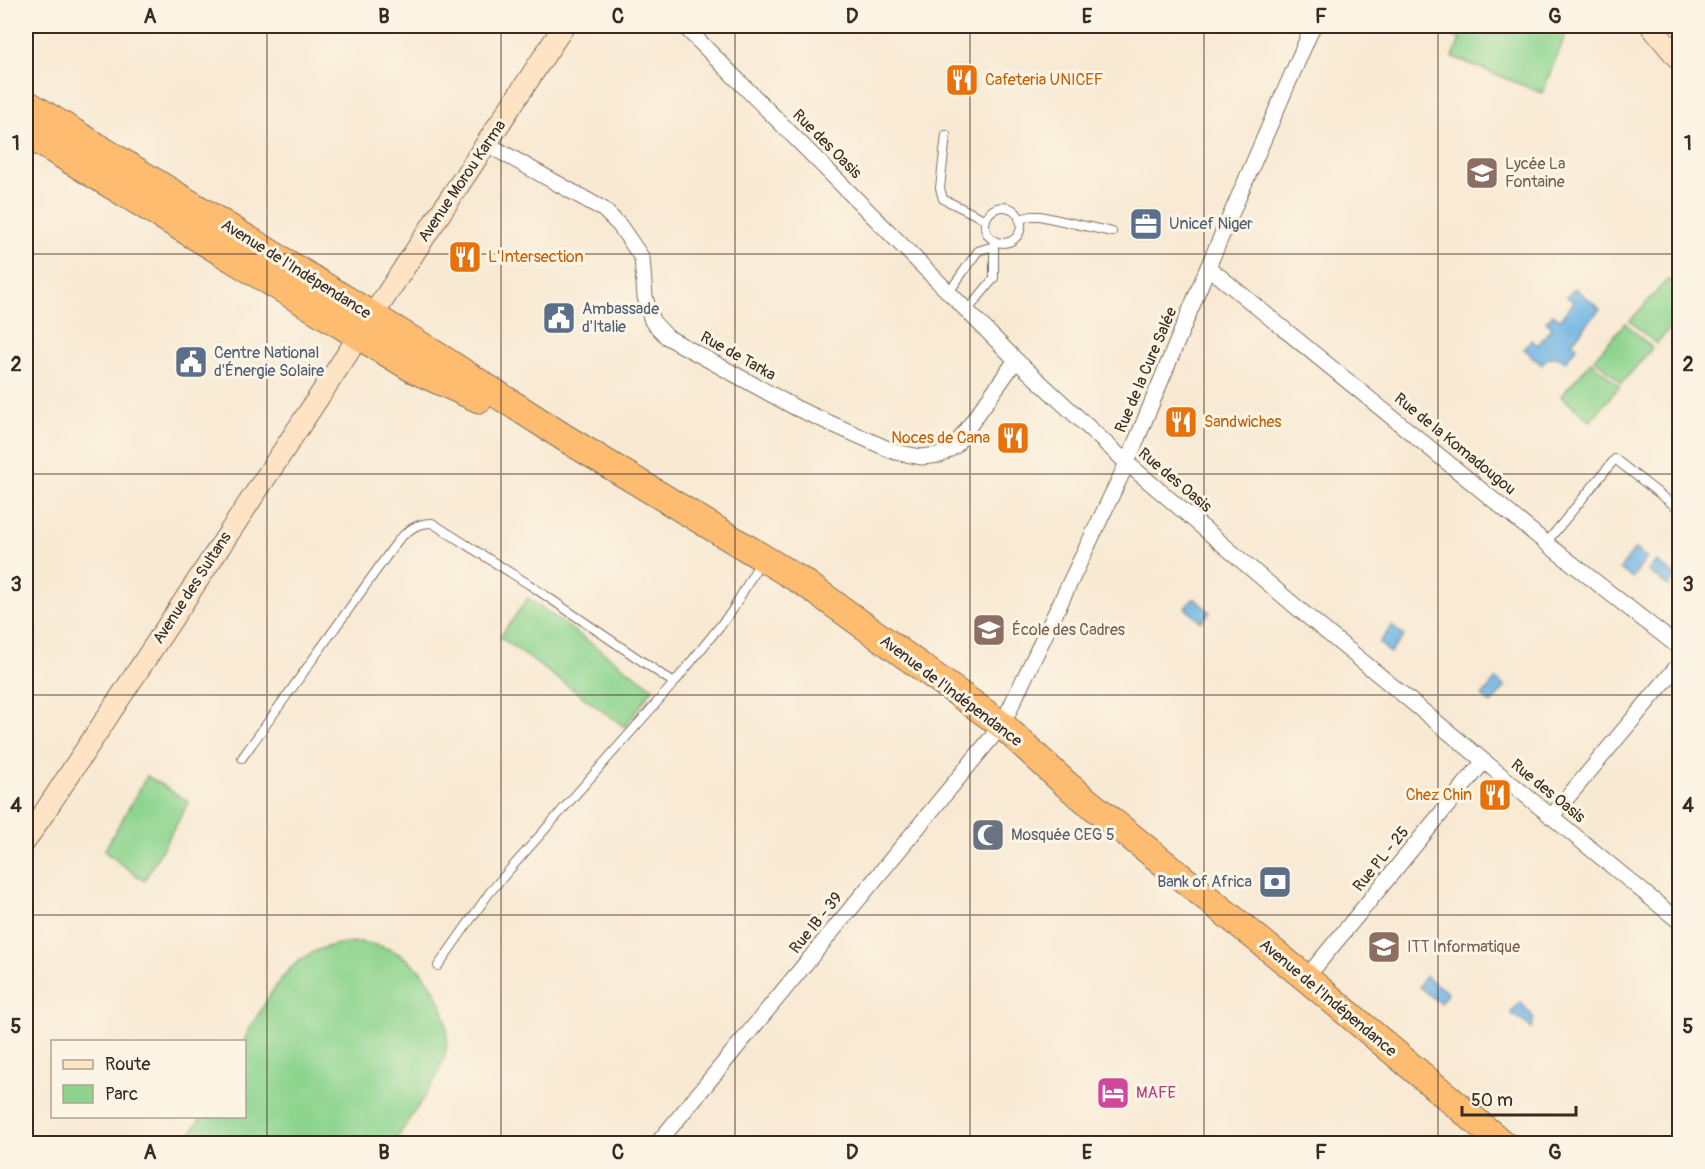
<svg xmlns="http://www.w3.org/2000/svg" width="1705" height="1169" font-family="Pangolin,sans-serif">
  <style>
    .green { fill: #8dd48e; stroke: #647f56; stroke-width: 1.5 }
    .water { fill: #6db3e4; stroke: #546e81; stroke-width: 1.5 }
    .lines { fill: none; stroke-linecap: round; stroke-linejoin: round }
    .lane-casing { stroke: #7d6d5d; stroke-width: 10 }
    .street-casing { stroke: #7d6d5d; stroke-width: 17 }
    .secondary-casing { stroke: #7d6d5d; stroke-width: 23 }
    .highway-casing { stroke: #7d6d5d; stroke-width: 29 }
    .lane { stroke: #fff; stroke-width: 8 }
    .street { stroke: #fff; stroke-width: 15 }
    .secondary { stroke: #fee4c5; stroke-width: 21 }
    .highway { stroke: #fdbc6f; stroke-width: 27 }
    .grid { fill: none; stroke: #3b2a1e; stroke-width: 1.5; stroke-opacity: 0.55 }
    .labels { text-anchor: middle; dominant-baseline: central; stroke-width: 6; stroke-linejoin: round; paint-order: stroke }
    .food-label { font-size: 16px; fill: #c56008; stroke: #fcf5e5; text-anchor: start }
    .street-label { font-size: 16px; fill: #3b2a1e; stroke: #fcf5e5 }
    .education-label { font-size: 16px; fill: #785e54; stroke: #fcf5e5; text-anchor: start }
    .service-label { font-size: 16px; fill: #4e5e75; stroke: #fcf5e5; text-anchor: start }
    .worship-label { font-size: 16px; fill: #5b616d; stroke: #fcf5e5; text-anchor: start }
    .hotel-label { font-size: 16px; fill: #b23c85; stroke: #fcf5e5; text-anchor: start }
    .neatline { fill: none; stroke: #3b2a1e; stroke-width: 2 }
    .grid-label { font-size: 20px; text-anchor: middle; font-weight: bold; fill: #3b2a1e }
  </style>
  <rect width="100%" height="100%" fill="#fcf5e5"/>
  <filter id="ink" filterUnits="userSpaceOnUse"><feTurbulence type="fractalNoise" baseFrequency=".0167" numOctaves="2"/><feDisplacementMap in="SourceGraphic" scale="12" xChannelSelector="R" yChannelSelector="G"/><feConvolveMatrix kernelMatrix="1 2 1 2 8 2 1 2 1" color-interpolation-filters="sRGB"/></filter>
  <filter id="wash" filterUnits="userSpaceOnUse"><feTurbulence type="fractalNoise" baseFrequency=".008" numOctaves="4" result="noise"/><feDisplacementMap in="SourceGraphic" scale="24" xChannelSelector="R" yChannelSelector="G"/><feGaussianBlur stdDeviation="1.35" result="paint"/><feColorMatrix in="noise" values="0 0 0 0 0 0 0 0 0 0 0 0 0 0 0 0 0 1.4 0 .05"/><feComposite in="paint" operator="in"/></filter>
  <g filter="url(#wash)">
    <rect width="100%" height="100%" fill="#f8e9d3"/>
    <path class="green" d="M1431 26H1569L1542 93 1453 57 1460 39Z
      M1668 279 1679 287V317L1656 344 1630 321Z
      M1625 323 1652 348 1622 383 1594 359Z
      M1591 362 1620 386 1590 421 1561 396Z
      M528 598 653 688 625 727 500 637Z
      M147 776 189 802 144 881 104 851Z
      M360 942C374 944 387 947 399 954 437 977 459 1027 440 1069 429 1093 408 1120 394 1143H185L201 1117 244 1116C244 1101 241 1049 245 1039 248 1028 257 1017 263 1007 287 964 309 944 360 942Z"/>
    <path class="water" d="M1575 288 1600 309 1572 342 1577 347 1565 362C1557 355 1548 354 1542 365L1524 349 1531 340 1538 345 1552 327 1546 322 1553 314 1560 319 1574 302 1567 297Z
      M1635 549 1647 558 1632 578 1620 569Z
      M1656 561 1676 576 1668 586 1648 571Z
      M1194 598 1210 612 1201 622 1185 608Z
      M1392 626 1404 636 1390 653 1379 643Z
      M1496 679 1505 687 1491 704 1482 696Z
      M1425 976 1448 993 1440 1003 1419 987Z
      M1520 1001 1534 1018 1532 1028 1511 1013Z"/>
  </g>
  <g filter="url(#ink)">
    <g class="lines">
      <defs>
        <path id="lane" d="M946 135 940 188 943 199 986 220
          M985 225a18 18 0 1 1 36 0a18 18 0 1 1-36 0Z
          M1019 219 1032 216H1040L1112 232
          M949 292 978 251 994 246V278L967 311
          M1546 543 1615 459 1680 510
          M242 758 399 539C410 529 417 523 432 523L530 585 674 683
          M438 966 490 892 674 683 732 611 760 562"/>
        <path id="street" d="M684 26 1016 360 1127 463 1301 611 1680 922
          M487 144 603 209 620 226 642 258 645 297 652 321 667 337 796 408 895 452 921 457 940 455 955 446 1016 360
          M1208 267 1546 543 1680 648
          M1551 817 1680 663
          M1306 978 1484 761
          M657 1144 1002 725 1127 463 1208 267 1313 26"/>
        <path id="secondary" d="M1651 26 1680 61
          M26 840 564 26"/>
        <path id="highway" d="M26 103 430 351 565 438 806 584 1002 725 1067 785 1306 978 1503 1144
          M26 133 415 370 479 399"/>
      </defs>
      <use href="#lane" class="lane-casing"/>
      <use href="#street" class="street-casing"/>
      <use href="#secondary" class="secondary-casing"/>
      <use href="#highway" class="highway-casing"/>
      <use href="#lane" class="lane"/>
      <use href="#street" class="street"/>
      <use href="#secondary" class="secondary"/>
      <use href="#highway" class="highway"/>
    </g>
  </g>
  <path class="grid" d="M267 26V1144M501 26V1144M735 26V1144M970 26V1144M1204 26V1144M1438 26V1144M26 254H1680M26 474H1680M26 695H1680M26 915H1680"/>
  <defs>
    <symbol id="restaurant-square" viewBox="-11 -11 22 22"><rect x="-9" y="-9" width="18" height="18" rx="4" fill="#e8710a" stroke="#fcf5e5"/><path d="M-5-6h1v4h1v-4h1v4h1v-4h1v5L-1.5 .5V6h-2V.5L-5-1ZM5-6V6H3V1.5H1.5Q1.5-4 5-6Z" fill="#fff"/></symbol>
    <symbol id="school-square" viewBox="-11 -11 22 22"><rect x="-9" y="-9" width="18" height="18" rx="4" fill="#8d6e63" stroke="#fcf5e5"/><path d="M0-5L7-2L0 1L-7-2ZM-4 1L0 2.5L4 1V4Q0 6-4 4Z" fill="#fff"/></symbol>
    <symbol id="office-square" viewBox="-11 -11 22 22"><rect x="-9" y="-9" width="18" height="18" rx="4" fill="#5c6f8a" stroke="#fcf5e5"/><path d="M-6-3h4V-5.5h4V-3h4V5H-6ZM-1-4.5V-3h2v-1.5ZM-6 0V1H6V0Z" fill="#fff"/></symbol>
    <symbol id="civic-square" viewBox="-11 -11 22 22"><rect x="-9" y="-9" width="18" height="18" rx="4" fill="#5c6f8a" stroke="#fcf5e5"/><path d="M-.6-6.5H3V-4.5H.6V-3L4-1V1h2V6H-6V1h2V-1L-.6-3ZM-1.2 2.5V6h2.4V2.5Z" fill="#fff"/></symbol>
    <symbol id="university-square" viewBox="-11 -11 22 22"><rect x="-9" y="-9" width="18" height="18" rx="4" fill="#8d6e63" stroke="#fcf5e5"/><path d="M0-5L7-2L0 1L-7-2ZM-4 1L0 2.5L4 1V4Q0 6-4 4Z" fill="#fff"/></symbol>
    <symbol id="mosque-square" viewBox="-11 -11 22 22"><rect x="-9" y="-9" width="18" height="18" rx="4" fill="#6b7280" stroke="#fcf5e5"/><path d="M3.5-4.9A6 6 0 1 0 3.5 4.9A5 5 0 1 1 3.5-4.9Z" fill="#fff"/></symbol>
    <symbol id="bank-square" viewBox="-11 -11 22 22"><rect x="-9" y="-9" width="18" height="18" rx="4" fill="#5c6f8a" stroke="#fcf5e5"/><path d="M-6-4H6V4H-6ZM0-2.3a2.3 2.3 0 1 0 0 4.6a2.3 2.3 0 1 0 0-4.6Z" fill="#fff"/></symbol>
    <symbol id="hotel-square" viewBox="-11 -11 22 22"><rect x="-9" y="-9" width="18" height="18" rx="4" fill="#d1479c" stroke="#fcf5e5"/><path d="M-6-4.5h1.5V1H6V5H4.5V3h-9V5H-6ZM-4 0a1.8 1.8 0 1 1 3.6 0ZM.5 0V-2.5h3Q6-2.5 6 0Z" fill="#fff"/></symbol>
  </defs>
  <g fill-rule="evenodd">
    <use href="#restaurant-square" x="943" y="61" width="38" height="38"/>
    <use href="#school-square" x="1463" y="154" width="38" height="38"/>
    <use href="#office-square" x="1127" y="205" width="38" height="38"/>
    <use href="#restaurant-square" x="446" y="238" width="38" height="38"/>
    <use href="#civic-square" x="540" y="299" width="38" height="38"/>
    <use href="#civic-square" x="172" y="343" width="38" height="38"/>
    <use href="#restaurant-square" x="1162" y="403" width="38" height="38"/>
    <use href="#restaurant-square" x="994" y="419" width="38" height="38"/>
    <use href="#university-square" x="970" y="611" width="38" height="38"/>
    <use href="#restaurant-square" x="1476" y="776" width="38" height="38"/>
    <use href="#mosque-square" x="969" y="816" width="38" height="38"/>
    <use href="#bank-square" x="1256" y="863" width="38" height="38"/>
    <use href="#university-square" x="1365" y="928" width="38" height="38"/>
    <use href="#hotel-square" x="1094" y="1074" width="38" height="38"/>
  </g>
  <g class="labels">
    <g class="food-label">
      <text x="985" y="80">Cafeteria UNICEF</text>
      <text x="488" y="257">L'Intersection</text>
      <text x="1204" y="422">Sandwiches</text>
      <text x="990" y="438" text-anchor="end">Noces de Cana</text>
      <text x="1472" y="795" text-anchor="end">Chez Chin</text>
    </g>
    <g class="street-label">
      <text transform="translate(827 144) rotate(45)">Rue des Oasis</text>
      <text transform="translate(462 181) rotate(-56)">Avenue Morou Karma</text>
      <text transform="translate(296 269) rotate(32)">Avenue de l'Indépendance</text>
      <text transform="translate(738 356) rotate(29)">Rue de Tarka</text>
      <text transform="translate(1146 370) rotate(-67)">Rue de la Cure Salée</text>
      <text transform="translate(1455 444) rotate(39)">Rue de la Komadougou</text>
      <text transform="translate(1175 480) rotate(40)">Rue des Oasis</text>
      <text transform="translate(192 588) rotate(-57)">Avenue des Sultans</text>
      <text transform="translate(951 691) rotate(37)">Avenue de l'Indépendance</text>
      <text transform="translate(1548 791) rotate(39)">Rue des Oasis</text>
      <text transform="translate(1381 859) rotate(-51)">Rue PL - 25</text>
      <text transform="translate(816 923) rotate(-51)">Rue IB - 39</text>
      <text transform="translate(1328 998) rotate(40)">Avenue de l'Indépendance</text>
    </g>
    <g class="education-label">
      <text x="1505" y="164">Lycée La<tspan x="1505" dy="18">Fontaine</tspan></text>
      <text x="1012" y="630">École des Cadres</text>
      <text x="1407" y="947">ITT Informatique</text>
    </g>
    <g class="service-label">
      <text x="1169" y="224">Unicef Niger</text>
      <text x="582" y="309">Ambassade<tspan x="582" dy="18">d'Italie</tspan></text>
      <text x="214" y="353">Centre National<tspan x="214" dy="18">d'Énergie Solaire</tspan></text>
      <text x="1252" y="882" text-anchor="end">Bank of Africa</text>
    </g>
    <g class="worship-label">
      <text x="1011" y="835">Mosquée CEG 5</text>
    </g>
    <g class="hotel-label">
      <text x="1136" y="1093">MAFE</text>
    </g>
  </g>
  <rect width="1705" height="1169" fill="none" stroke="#fcf5e5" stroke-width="66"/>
  <rect x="51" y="1040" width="195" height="78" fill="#fcf5e5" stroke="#afa495" stroke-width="1.5"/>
  <rect x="63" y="1060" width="30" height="9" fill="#fee4c5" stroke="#afa495" stroke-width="1.5"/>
  <text x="105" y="1070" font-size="18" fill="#3b2a1e">Route</text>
  <rect x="63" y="1085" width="30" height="18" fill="#8dd48e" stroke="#afa495" stroke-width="1.5"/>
  <text x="105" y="1100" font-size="18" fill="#3b2a1e">Parc</text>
  <path d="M1462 1106v9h114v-9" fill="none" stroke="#3b2a1e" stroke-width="3"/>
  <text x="1471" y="1106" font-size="18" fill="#3b2a1e" stroke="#fcf5e5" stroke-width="4.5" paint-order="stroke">50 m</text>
  <rect x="33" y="33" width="1639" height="1103" class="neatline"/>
  <g class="grid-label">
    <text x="150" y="23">A</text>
    <text x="384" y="23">B</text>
    <text x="618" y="23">C</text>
    <text x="852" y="23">D</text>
    <text x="1087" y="23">E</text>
    <text x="1321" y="23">F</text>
    <text x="1555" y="23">G</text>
    <text x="16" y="150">1</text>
    <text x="1688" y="150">1</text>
    <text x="16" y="371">2</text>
    <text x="1688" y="371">2</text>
    <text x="16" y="591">3</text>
    <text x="1688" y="591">3</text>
    <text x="16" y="812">4</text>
    <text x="1688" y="812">4</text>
    <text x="16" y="1033">5</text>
    <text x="1688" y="1033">5</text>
    <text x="150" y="1159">A</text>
    <text x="384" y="1159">B</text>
    <text x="618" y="1159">C</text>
    <text x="852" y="1159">D</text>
    <text x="1087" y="1159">E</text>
    <text x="1321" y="1159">F</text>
    <text x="1555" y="1159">G</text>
  </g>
</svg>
